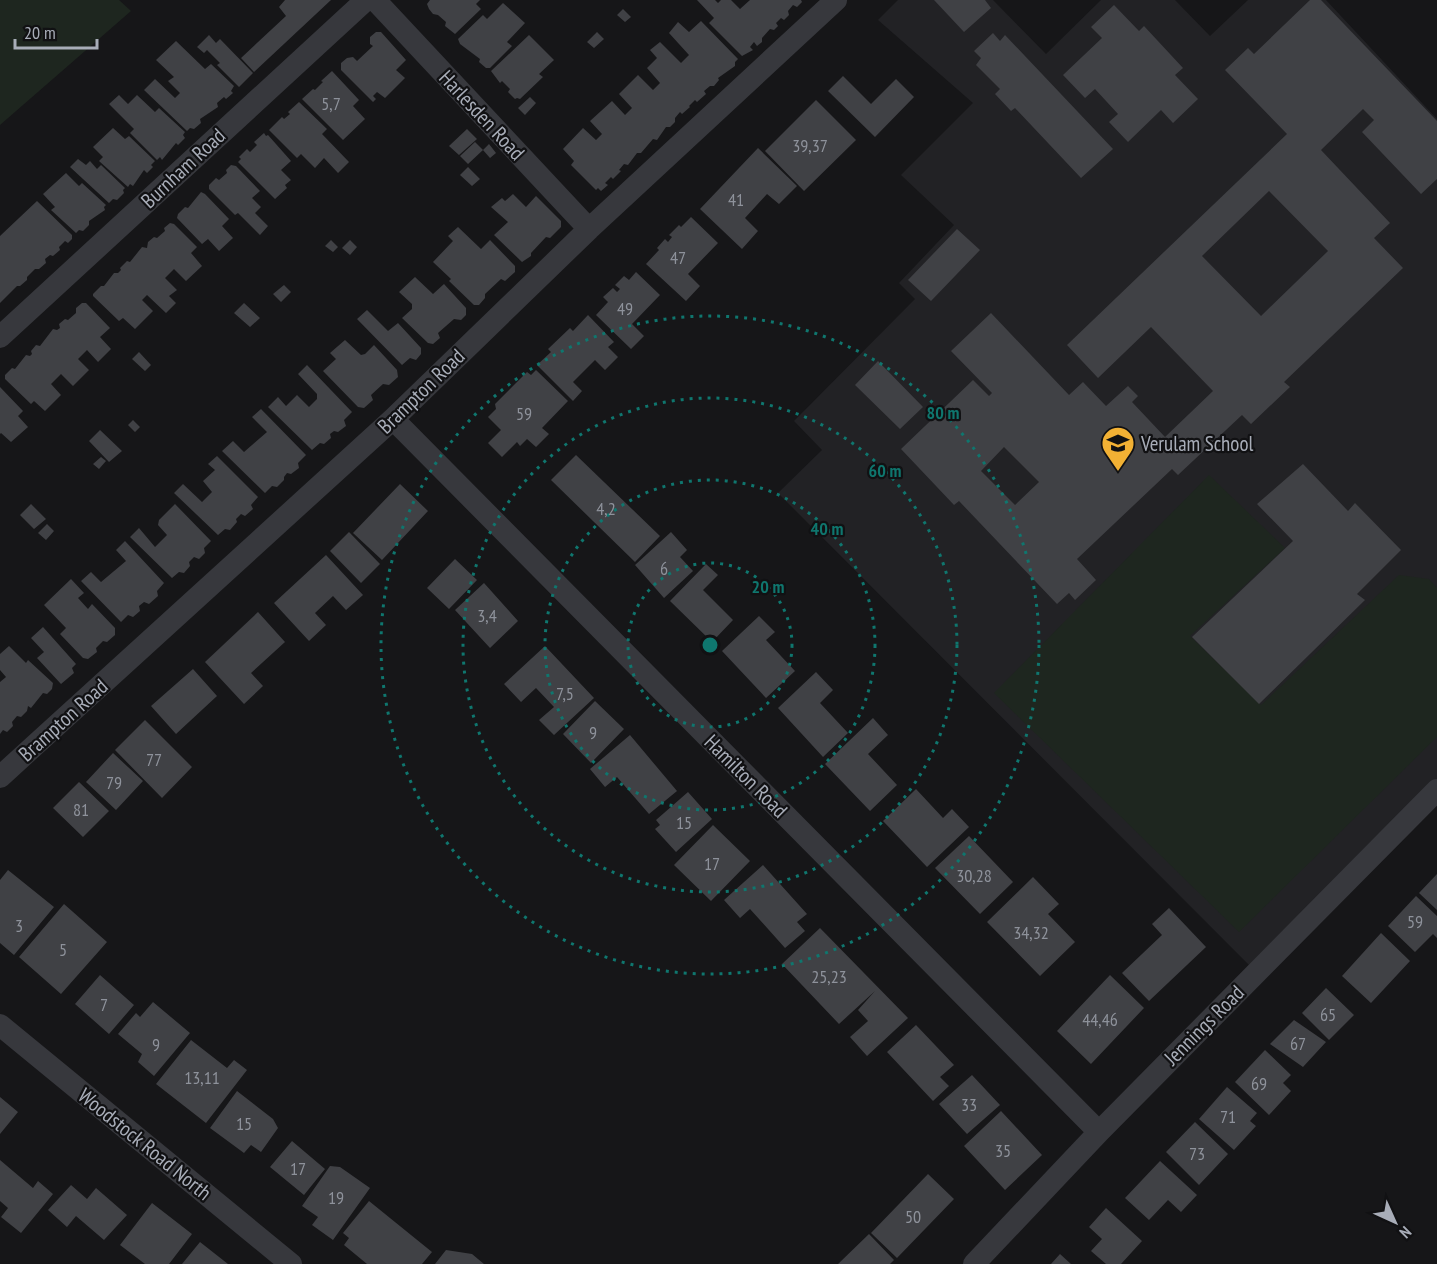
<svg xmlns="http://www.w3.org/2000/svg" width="1437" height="1264" font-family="'PT Sans Narrow',sans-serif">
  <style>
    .built { fill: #222225 }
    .green { fill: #1e261f }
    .building { fill: #404145; fill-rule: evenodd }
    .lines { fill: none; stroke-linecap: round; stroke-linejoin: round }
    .minor { stroke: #37383d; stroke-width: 22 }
    .ring { fill: none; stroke: #0f766e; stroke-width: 3; stroke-dasharray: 3 6 }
    .labels { text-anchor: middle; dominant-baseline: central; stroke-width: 4.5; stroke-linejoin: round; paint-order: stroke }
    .number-label { font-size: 18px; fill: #8e929b }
    .street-label { font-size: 21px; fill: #a8adb8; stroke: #111113 }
    .poi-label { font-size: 21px; fill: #a8adb8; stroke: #111113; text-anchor: start }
    .centre { fill: #0f766e; stroke: #111113; stroke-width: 3 }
    .ring-label { font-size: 18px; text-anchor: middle; font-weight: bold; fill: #0f766e; stroke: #111113; stroke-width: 4.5; stroke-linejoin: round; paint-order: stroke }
  </style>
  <rect width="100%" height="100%" fill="#161618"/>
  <path class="built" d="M898 0H993L1046 54 1101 0H1175L1210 36 1248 0H1326L1437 119V784L1255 971 778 493 822 450 794 421 915 299 899 283 954 225 901 175 973 103 878 20Z"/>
  <path class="green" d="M0 0H119L131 11 0 125Z
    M1209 475 1285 548 1190 636 1261 705 1399 575 1429 579 1437 588V737L1239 932 994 693Z"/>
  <path class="building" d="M285 0H331L254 72 241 58 286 16 279 7Z
    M430 0H480L476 4 481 9 455 34 445 26 446 22 438 15 433 14 429 9 427 4Z
    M697 0H715L718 3 721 0H731L740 9 750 0H801L802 2 797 7 793 5 788 11 789 15 784 20 781 18 776 23 778 26 774 30 770 29 762 38V42L757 46 754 42 750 47 753 50 742 56 709 23 714 18Z
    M934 0H985L991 8 964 32Z
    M1310 0H1321L1437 121V179L1421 194 1362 132 1374 120 1363 109 1321 150 1390 223 1374 238 1403 268 1284 382 1290 387 1251 424 1242 415 1178 475 1172 469 1077 559 1096 580 1075 600 1069 593 1057 604 959 501 954 505 901 449 973 380 989 396 992 393 951 351 991 313 1069 395 1083 382 1106 406 1128 386 1138 396 1132 402 1165 437 1213 391 1151 327 1098 378 1067 345 1287 134 1225 70 1248 48 1254 54ZM1269 191 1328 251 1261 316 1202 256ZM1004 447 1039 482 1015 505 981 471Z
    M503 3 525 23 507 42 512 46 490 68H486L479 62 480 59 460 44 458 39 483 15 487 19Z
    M1114 5 1139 31 1144 26 1183 68 1175 75 1198 99 1173 123 1161 110 1128 142 1109 122 1118 114 1095 89 1085 98 1063 75 1102 38 1091 27Z
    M623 9 631 17 625 22 617 15Z
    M701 21 738 59 735 62V66L718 78 719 80 714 86H710L704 91 706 94 697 102 695 100 689 106 690 107 682 114 680 112 675 118V122L670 127H666L657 140 653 139 641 153H637L628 165 624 164 619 170 621 171 613 179 611 177 605 183 608 185 601 191 598 188 596 190 571 165 574 161 563 149 583 128 596 140 602 134 590 121 612 101 625 115 632 108 619 94 638 75 653 90 660 83 647 68 657 58 650 50 660 42 681 63 689 55 669 33 678 22 689 32Z
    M376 32H381L406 60 396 70 405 78 385 98 377 92 373 96 376 99 373 102 341 70V63L347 58 353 57 357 61 373 46 370 44V37Z
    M597 32 604 39 594 48 587 42Z
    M993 33 1000 41 1005 35 1113 149 1081 178 1015 108 1011 111 995 94 1000 89 976 65 981 58 974 51Z
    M209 35 216 43 220 39 253 73 239 87 217 65 220 63 207 50 204 53 197 47Z
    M529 35 554 60 539 74 543 77 520 99 517 98 515 99 508 92 510 89 502 81 500 83 491 71Z
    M176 41 205 69 211 64 234 86 231 91 233 93 226 99 224 97 217 103 218 107 200 119 201 123 194 129 190 128 187 131 144 90 155 79 175 98 180 93 168 81 174 77 156 60Z
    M332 71 359 100 353 106 365 119 343 140 302 99 313 89 315 90 323 82 321 81Z
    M843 76 871 104 896 79 914 97 875 137 828 91Z
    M119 95 128 104 137 95 155 112 159 108 185 132 183 135 185 138 178 145 176 143 162 160 160 157 157 160 130 133 134 129 109 104Z
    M530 97 536 103 525 115 518 108Z
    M816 100 856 140 804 191 765 151Z
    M299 102 327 129 322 134 349 162 338 173 324 158 315 168 301 154 297 158 269 130 282 117 284 119 290 114 288 112Z
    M113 128 125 139 129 136 155 161 151 165 153 167 147 173 144 170 133 186 130 184 128 187 99 161 103 157 93 147Z
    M467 129 477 139 459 155 449 146Z
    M264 133 266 136 268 135 291 161 281 170 291 180 285 185 287 188 275 199 238 162 241 159 239 157 247 149 250 152 257 145 254 142Z
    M475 142 483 150 468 164 460 156Z
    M489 144 496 153 490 158 483 150Z
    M758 148 797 186 779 204 767 194 745 218 758 231 742 249 700 209Z
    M78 159 86 165 90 161 97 169 101 165 125 188 123 190 124 193 117 200 113 199 109 203 70 167Z
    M231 165 236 166 260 191 252 198 261 207 255 213 268 226 260 235 238 213 235 215 209 189V185L216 178 219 180 227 173 226 170Z
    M468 167 480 179 472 186 460 175Z
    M66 173 79 186 82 183 106 205 104 207 105 210 89 221V225L83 231 79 230 76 233 51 210 55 207 43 194Z
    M201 192 205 194 229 219 222 226 233 238 219 251 208 239 202 244 177 218 178 214 185 207 188 208Z
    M513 194 526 207 536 196 561 221V227L550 238 546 237 531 253V256L522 262 494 235 508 222 491 207 502 198 505 201Z
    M37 201 72 235V239L68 243 65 241 59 247 60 250 53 256 50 255 45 259 46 263 39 269H35L27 277V280L20 286H17L0 303V236Z
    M691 217 718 243 688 274 700 286 686 301 646 264 659 250 657 248 665 239 668 242 672 237 669 235 679 225 681 227Z
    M170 223 174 224 197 247 191 253 202 266 186 281 174 269 165 278 177 290 169 296 176 303 166 313 147 295 142 300 153 311 135 329 123 318 119 321 93 296V294L101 286H104L114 273H118L121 270 120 268 127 261 130 262 142 247 147 248 148 242 154 237 157 238 165 231 164 228Z
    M458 227 481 249 490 240 515 266V272L505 281 501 279 485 294V298L479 305H474L449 281 451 279 433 262 453 241 448 236Z
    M957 229 980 250 931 301 908 280Z
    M331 240 338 247 333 252 325 246Z
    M350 240 357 247 350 255 342 248Z
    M636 272 660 295 632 324 644 336 631 349 596 315 608 302 603 297 613 288 617 292 620 289 615 285 624 276 629 280Z
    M415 277 433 294 444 284 466 308V315L461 320 454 319 438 333 440 338 433 344 428 343 402 318 412 309V304L399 292Z
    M284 285 291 292 281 302 273 294Z
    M82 303H86L110 328 100 337 111 349 98 362 87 350 78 359 89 370 73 386 61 374 51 384 61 395 45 411 34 401 31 404 5 379V375L12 368 15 369 26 355 30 356 32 354 31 351 36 345 40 346 53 329 57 330 60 328 59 324 65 319 68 320 76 313V308Z
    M244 303 260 318 250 327 234 313Z
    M367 310 388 331 398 323 421 348V354L416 360 410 358 402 365 357 319Z
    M588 315 614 342 608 347 618 357 605 370 595 360 573 382 582 391 573 401 537 365 551 352 548 349 570 328 573 331Z
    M345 340 361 355 365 354 374 345 397 370 398 377 389 385 383 384 371 395 373 400 364 408 358 407 323 371 336 359 330 353Z
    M139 352 151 365 145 371 132 359Z
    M878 361 923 407 900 429 855 385Z
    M307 365 352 412 344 420 346 426 338 432 334 431 330 434 331 438 324 444 320 443 312 450 268 407 278 397 286 406 297 395 309 407 317 399V394L298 374Z
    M536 370 568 401 542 428 549 434 536 447 527 439 520 446 517 442 502 457 488 443 501 430 488 417 496 409 495 404 527 372 531 375Z
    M0 387 23 411 18 416 28 427 11 442 1 433 0 434Z
    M261 409 306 455 298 463 299 468 291 474 287 473 284 477V480L277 487 272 486 265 493 222 451 233 441 244 452 267 432 252 417Z
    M133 420 140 427 135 432 128 425Z
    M100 430 122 451 109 462 89 441Z
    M576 455 660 536 635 562 551 480Z
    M217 456 258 497 251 505 253 509 245 516 241 514 236 519 237 522 230 530 225 529 218 535 174 493 183 484 202 502 212 492 203 481 215 470 208 464Z
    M101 457 106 461 99 469 93 464Z
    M1303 464 1348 511 1355 503 1401 550 1357 594 1365 600 1259 704 1192 637 1293 541 1257 504Z
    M400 484 428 511 382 560 353 533Z
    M31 504 46 519 34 529 20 515Z
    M175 504 211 541 204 548 205 553 199 559 194 557 189 562 190 566 184 573 179 572 172 578 130 537 139 528 155 547 167 535 158 525 159 520Z
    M47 524 54 531 46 540 38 533Z
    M349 532 380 564 361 583 330 551Z
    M671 532 687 550 680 557 693 571 664 598 635 565Z
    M125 541 164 583 157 591 158 596 149 604 144 602 139 606 140 611 133 617 128 615 121 622 81 581 91 572 101 582 126 561 116 550Z
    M326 555 363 595 346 610 333 596 315 613 326 625 309 641 274 603Z
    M455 559 477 580 449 609 427 588Z
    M706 564 718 575 703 590 733 620 712 642 670 601Z
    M71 579 84 593 78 598 88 609 92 604 115 628V635L107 642 103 641 96 648 97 652 88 659 83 658 60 634 66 628 44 605Z
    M484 583 518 621 490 648 455 610Z
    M258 612 285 642 251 673 263 686 244 704 205 662Z
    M759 616 775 632 766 640 795 671 766 698 722 651Z
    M43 627 76 664 72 668 74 673 61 684 37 658 44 652 31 638Z
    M9 646 26 663 28 660 53 683 52 689 47 694 43 693 31 708 28 706 27 711 21 717 17 716 12 722 13 726 7 732 3 730 0 734V682L6 677 0 670V654Z
    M545 646 594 698 554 735 539 720 554 707 536 688 521 702 504 684Z
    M193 669 217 696 176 734 151 706Z
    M816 672 833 690 820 703 848 733 823 757 778 708Z
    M595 701 624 729 591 763 563 734Z
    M873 718 888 735 868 754 897 785 870 811 825 764Z
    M145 720 192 767 162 798 115 750Z
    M630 735 677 791 649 814 617 777 605 787 590 769Z
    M113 753 143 781 116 810 86 782Z
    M79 782 109 811 83 837 53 808Z
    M916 789 943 818 952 809 969 827 927 867 883 821Z
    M688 792 712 819 676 852 655 829 660 825 656 820Z
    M713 825 750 861 711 901 674 865Z
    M969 836 1013 882 980 914 935 868Z
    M763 865 807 914 797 922 805 931 785 948 750 909 740 918 724 900Z
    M8 870 54 907 14 955 0 943V880Z
    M1437 874V910L1419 893Z
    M1033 877 1059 904 1048 914 1075 942 1040 976 987 922Z
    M1416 896 1437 916V938L1433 934 1415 952 1388 926Z
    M64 904 107 942 61 994 19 957Z
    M1169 908 1206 947 1149 1001 1122 973 1162 935 1152 924Z
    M820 928 908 1018 867 1056 850 1037 868 1021 858 1010 875 991 839 1024 782 964Z
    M1381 933 1410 961 1371 1003 1342 976Z
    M100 975 134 1005 109 1034 75 1004Z
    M1110 975 1144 1008 1091 1064 1057 1031Z
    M1326 988 1354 1015 1329 1040 1302 1013Z
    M153 1002 190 1033 154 1076 138 1062 142 1054 118 1034 136 1013 140 1017Z
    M1294 1020 1326 1042 1303 1067 1270 1044Z
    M916 1025 954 1065 940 1077 949 1086 933 1101 887 1052Z
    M191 1040 227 1068 234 1060 247 1070 206 1123 156 1084Z
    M1265 1050 1291 1075 1283 1083 1291 1091 1269 1115 1235 1082Z
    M972 1075 1000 1105 967 1134 939 1104Z
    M1227 1087 1257 1113 1250 1121 1256 1126 1234 1150 1199 1119Z
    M237 1091 273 1119 278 1128 261 1152 251 1145 244 1153 210 1128Z
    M0 1097 18 1112 0 1134Z
    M1001 1111 1042 1155 1005 1190 964 1146Z
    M1195 1122 1228 1154 1199 1185 1166 1152Z
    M292 1141 325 1169 304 1195 270 1167Z
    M0 1160 33 1188 38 1181 53 1194 21 1233 1 1217 8 1208 0 1201Z
    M1160 1161 1197 1195 1181 1212 1168 1200 1149 1220 1125 1198Z
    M330 1166 340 1167 370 1188 333 1240 312 1225 318 1217 302 1206Z
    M928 1174 954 1199 897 1258 871 1233Z
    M71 1185 87 1199 96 1188 127 1215 104 1240 76 1216 67 1227 48 1210Z
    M369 1201 432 1252 422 1264H367L344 1245 349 1238 343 1233Z
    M152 1203 192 1234 169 1264H145L120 1245Z
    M1106 1208 1142 1241 1121 1264H1106L1091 1251 1102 1239 1089 1227Z
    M869 1234 894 1260 890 1264H838Z
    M200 1242 228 1264H182Z
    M446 1250 472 1254 484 1264H435Z
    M1060 1254 1071 1264H1051Z"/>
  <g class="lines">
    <path class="minor" d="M375 0 589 229
      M0 337 366 0
      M393 419 1099 1132
      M0 777 393 419 589 229 836 0
      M0 1025 291 1264
      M974 1264 1099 1132 1437 790"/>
  </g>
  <g class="ring">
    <circle cx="710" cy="645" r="82"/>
    <circle cx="710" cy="645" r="165"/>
    <circle cx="710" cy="645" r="247"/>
    <circle cx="710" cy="645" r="329"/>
  </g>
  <defs>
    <symbol id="school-pin" viewBox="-11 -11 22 30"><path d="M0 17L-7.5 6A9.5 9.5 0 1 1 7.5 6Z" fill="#f2b134" stroke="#111113"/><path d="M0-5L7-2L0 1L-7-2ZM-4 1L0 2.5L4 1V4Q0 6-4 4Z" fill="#111"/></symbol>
  </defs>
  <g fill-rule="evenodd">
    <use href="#school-pin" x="1099" y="424" width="38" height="52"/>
  </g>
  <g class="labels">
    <g class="number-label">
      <text x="331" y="103">5,7</text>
      <text x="810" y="145">39,37</text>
      <text x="736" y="199">41</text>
      <text x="678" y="257">47</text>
      <text x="625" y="308">49</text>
      <text x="524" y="413">59</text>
      <text x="606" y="508">4,2</text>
      <text x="664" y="568">6</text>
      <text x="487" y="615">3,4</text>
      <text x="565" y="693">7,5</text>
      <text x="593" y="732">9</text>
      <text x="154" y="759">77</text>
      <text x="114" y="782">79</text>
      <text x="81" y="809">81</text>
      <text x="684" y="822">15</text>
      <text x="712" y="863">17</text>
      <text x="974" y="875">30,28</text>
      <text x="1415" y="921">59</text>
      <text x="19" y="925">3</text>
      <text x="1031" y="932">34,32</text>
      <text x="63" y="949">5</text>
      <text x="829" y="976">25,23</text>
      <text x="104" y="1004">7</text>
      <text x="1328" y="1014">65</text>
      <text x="1100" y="1019">44,46</text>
      <text x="1298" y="1043">67</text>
      <text x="156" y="1044">9</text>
      <text x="202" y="1077">13,11</text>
      <text x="1259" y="1083">69</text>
      <text x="969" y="1104">33</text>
      <text x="1228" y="1116">71</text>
      <text x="244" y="1123">15</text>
      <text x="1003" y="1150">35</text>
      <text x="1197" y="1153">73</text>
      <text x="298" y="1168">17</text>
      <text x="336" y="1197">19</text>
      <text x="913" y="1216">50</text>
    </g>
    <g class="street-label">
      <text transform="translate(482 115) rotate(47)">Harlesden Road</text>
      <text transform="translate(183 168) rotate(-43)">Burnham Road</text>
      <text transform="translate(421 391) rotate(-44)">Brampton Road</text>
      <text transform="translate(63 720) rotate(-42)">Brampton Road</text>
      <text transform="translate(746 776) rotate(45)">Hamilton Road</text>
      <text transform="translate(1204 1025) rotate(-45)">Jennings Road</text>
      <text transform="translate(145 1144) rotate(39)">Woodstock Road North</text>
    </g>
    <g class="poi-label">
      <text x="1141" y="443">Verulam School</text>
    </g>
  </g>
  <circle cx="710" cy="645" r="9" class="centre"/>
  <g class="ring-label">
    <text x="943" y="419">80 m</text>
    <text x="885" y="477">60 m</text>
    <text x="827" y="535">40 m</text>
    <text x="768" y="593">20 m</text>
  </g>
  <g transform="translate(1395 1222) rotate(135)" stroke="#111113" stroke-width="4.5" paint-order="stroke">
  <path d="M0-4.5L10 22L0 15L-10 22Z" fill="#a8adb8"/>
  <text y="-9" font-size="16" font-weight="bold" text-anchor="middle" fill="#a8adb8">N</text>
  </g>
  <path d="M15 39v9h82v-9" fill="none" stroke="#a8adb8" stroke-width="3"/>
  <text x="24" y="39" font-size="18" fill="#a8adb8" stroke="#111113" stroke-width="4.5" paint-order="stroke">20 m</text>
</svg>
